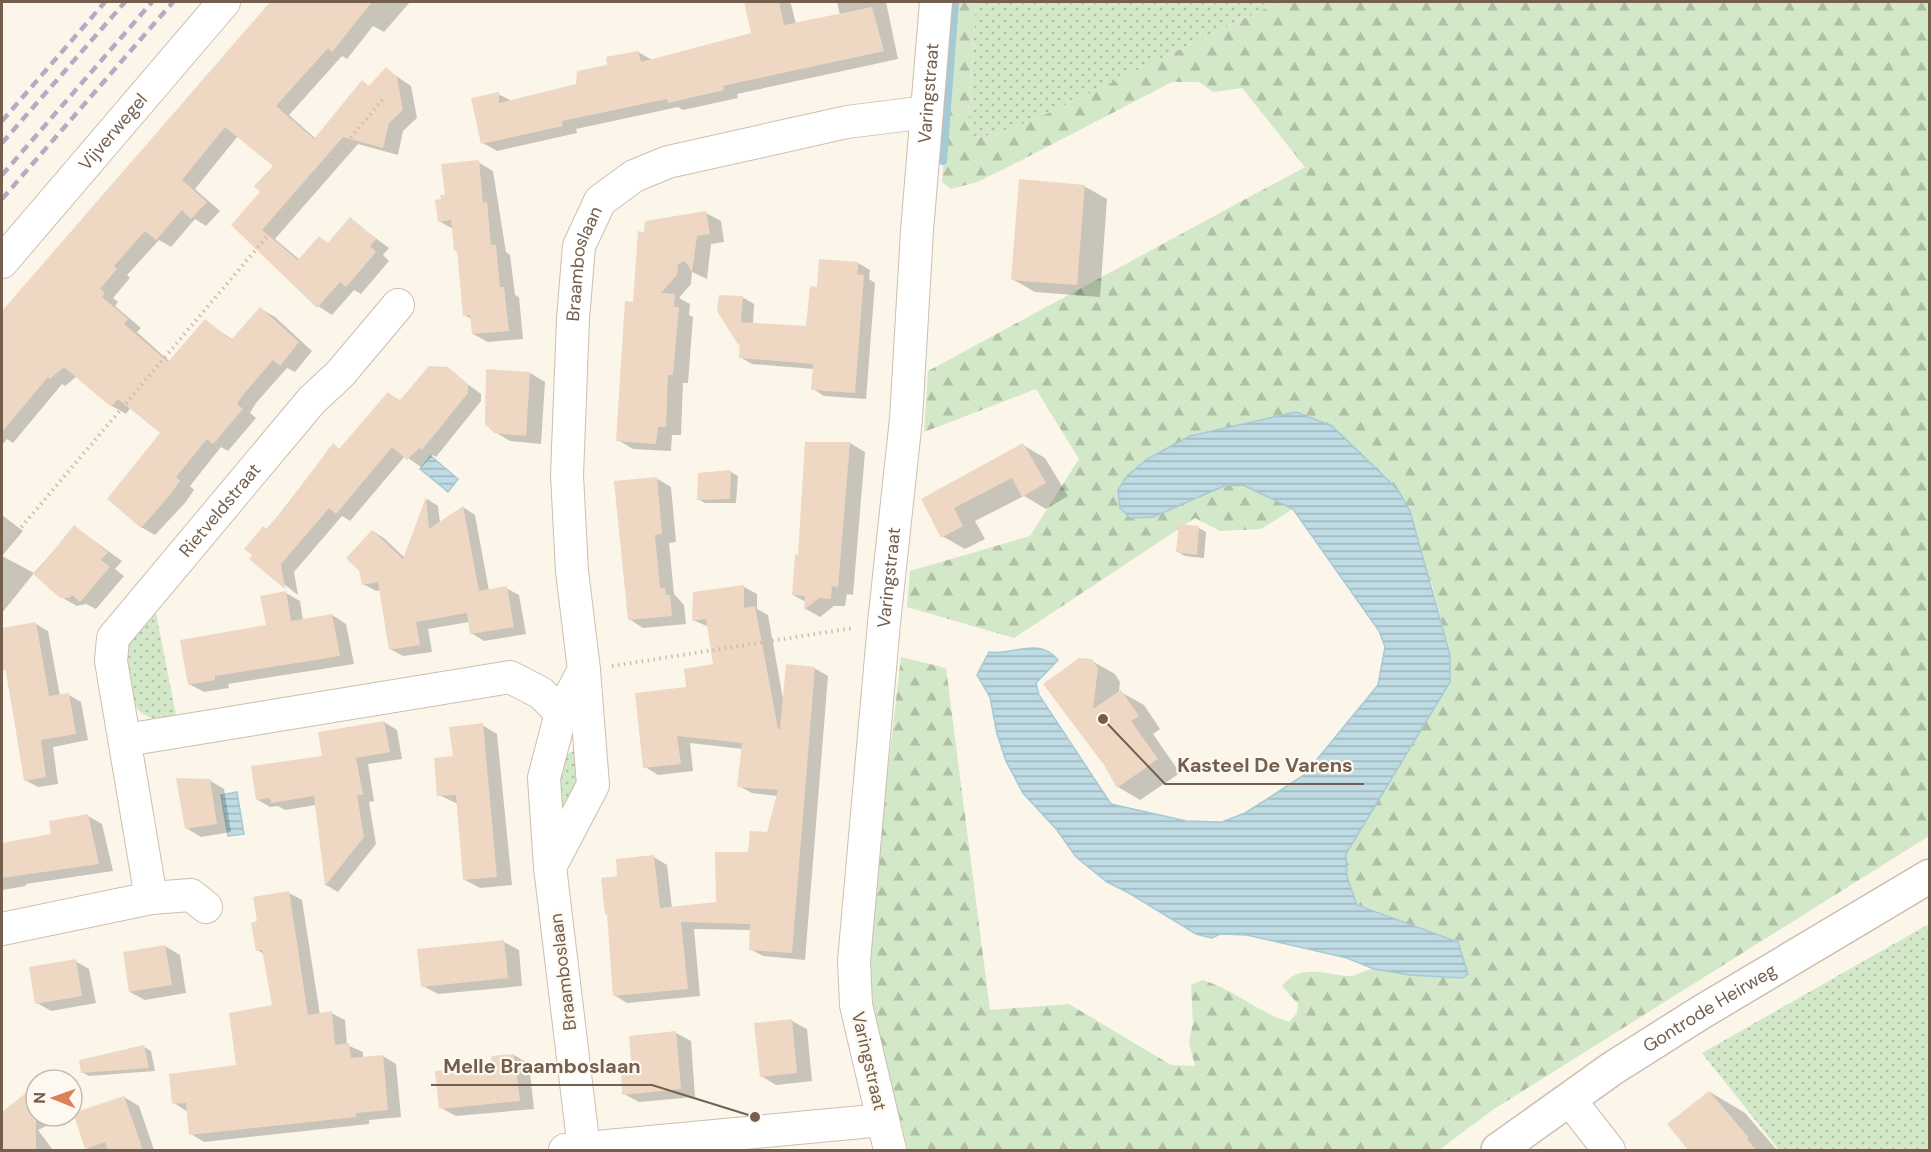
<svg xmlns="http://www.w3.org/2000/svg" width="1931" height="1152" font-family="'DM Sans',sans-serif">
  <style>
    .grass { fill: url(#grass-dots) }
    .forest { fill: url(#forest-firs) }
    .water { fill: url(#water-rules); stroke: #a6cad5; stroke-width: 1.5 }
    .shadow { fill: #0003 }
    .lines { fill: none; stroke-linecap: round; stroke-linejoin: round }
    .stream { stroke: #a6cad5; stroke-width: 8 }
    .building { fill: #eed8c3 }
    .minor-casing { stroke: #cdbeb0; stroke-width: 34 }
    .tertiary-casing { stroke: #cdbeb0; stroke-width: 36 }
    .path { stroke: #d4bba6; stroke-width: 4; stroke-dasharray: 1.5 4.5; stroke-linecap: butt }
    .minor { stroke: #fff; stroke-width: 32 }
    .tertiary { stroke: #fff; stroke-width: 33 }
    .rail { stroke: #baa8c5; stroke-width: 4.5; stroke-dasharray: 9 6; stroke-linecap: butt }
    .labels { text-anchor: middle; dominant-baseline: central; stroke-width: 4.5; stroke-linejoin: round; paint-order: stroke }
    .street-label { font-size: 18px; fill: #745f4e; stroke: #fef9f0 }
    .leader { fill: none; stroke: #745f4e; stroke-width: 2 }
    .callout-dot { fill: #745f4e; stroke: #fef9f0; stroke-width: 2 }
    .callout-label { font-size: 20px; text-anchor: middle; font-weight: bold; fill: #745f4e; stroke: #fef9f0; stroke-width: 4.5; stroke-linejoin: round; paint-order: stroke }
  </style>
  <defs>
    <pattern id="grass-dots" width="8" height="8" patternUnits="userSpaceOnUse" patternTransform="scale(1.5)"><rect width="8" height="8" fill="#d3e8c8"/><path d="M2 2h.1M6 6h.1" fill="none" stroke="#b0bfa5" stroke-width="1.8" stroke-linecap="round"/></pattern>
    <pattern id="forest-firs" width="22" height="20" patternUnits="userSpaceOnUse" patternTransform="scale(1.5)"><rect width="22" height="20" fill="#d3e8c8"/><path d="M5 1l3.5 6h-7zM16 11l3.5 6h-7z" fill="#b0bfa5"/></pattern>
    <pattern id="water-rules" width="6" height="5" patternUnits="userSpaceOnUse" patternTransform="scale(1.5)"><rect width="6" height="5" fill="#bfdbe4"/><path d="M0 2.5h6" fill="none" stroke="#a0b5bb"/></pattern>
  </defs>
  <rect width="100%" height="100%" fill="#fbf6e9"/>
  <path class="grass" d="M976 2H1279L1040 117 994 135 973 137 969 119Z
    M154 603 177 720C126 723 130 693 121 653Z
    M575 750 583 778 565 814 557 807 555 782 567 754Z
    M1929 924V1150H1779L1702 1053Z"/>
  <path class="forest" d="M956 2H976L969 119 974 137 994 135 1040 117 1279 2H1929V836L1494 1109 1439 1150H908L871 1007 868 941 901 657 946 668 990 1010 1069 1004 1171 1065 1195 1066 1189 1043 1193 1022 1191 985 1203 980C1234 990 1258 1012 1289 1022L1297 1013 1298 1004 1282 986C1301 963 1322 974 1347 976 1357 977 1365 969 1374 969 1391 968 1411 975 1431 975L1458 942 1357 904 1347 877 1346 854 1450 682V655L1431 581 1296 412 1190 436 1153 517 1224 486 1243 485 1293 509 1261 529 1220 531 1195 518 1014 638 907 607 910 571 1030 536 1079 459 1036 389 924 432 928 371 1305 167 1242 88 1213 92 1199 82H1172L1010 166 977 182 951 189 942 182Z"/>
  <path class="water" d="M1296 412 1332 426 1398 490 1410 511 1450 655V682L1346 854 1347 877 1357 905 1458 942 1468 974 1462 978 1410 975 1374 969 1347 958 1247 935 1220 934 1212 938 1196 934 1129 893 1107 882 1076 857 1057 830 1023 793 1006 761 997 734 990 697 977 675 989 652C1012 656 1039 636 1058 660L1036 683 1039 695 1111 804 1186 821 1222 822 1245 813 1278 792 1305 774 1378 685 1385 647 1379 631 1293 509 1243 485 1224 486 1153 517 1130 518 1120 508 1118 490 1127 476 1147 459 1190 436Z
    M431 456 458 479 448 492 420 469Z
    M237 792 244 834 228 836 221 795Z"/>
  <path class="shadow" d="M273 2H410L384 32 373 26 347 59 342 56 289 115 316 139 363 82 370 87 386 69 411 86 417 118 403 131 398 155 358 144 275 239 300 260 329 244 350 219 389 248 383 255 389 261 361 294 354 290 332 315 318 306 233 225 262 192 275 166 238 136 195 189 220 211 206 226 195 219 171 247 159 240 127 275 130 278 113 298 118 302 115 306 141 328 137 332 170 362 205 321 233 340 261 309 275 317 312 351 295 372 287 368 256 403 250 413 256 418 228 451 221 447 190 486 194 490 185 503 155 535 141 527 162 433 131 407 126 414 112 406 77 376 65 386 62 384 13 443 7 439 2 445V314Z
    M745 2H788L791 4 796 24 840 15 837 2H886L898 59 737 94 738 98 683 110 678 107 576 129 577 133 497 151 483 143 498 94 512 101 578 85 609 66 638 52 652 60 753 34Z
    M478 162 493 171 506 252 510 255 515 295 519 297 523 339 488 342 473 334 472 319 464 315 459 252 455 250 453 229 439 221 442 201Z
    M1084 186 1107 199 1100 297 1035 292 1012 279Z
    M706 213 721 221 724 242 711 244 707 279 692 272 691 284 679 298 690 304 689 315 693 317 688 383H683L681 435H672L671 451 633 449 618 440 645 233Z
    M858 263 870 270 869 279 875 283 866 399 824 396 813 389 814 369 752 364 740 357 741 345 719 311 742 297 754 304 753 324 807 328 819 288Z
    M447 369 481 394V401L436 457 433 455 421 467 405 456 350 521 342 516 294 572 298 595 251 559 267 530 333 445 341 450 389 394 401 401Z
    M530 373 545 382 541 444 510 441 495 432Z
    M850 443 865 452 853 595 847 594 845 606H834L820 617 806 609V602L793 595 799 556 806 444Z
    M1023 445 1045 458 1068 496 1046 509 1024 496 975 521 985 539 965 549 942 536 923 500Z
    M731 472 738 476 736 503H705L698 499 700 474Z
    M656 478 671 487 676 542 669 543 674 594 684 605 686 624 643 628 629 619Z
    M427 499 438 506 440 523 463 507 475 515 489 591 506 588 519 595 526 634 484 641 471 633 469 622 428 629 432 652 403 656 390 649 381 590 376 591 363 584 373 531 385 539 405 558Z
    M2 515 23 531 2 556 34 573 2 613Z
    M1180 526 1199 528 1206 532 1204 558 1185 556 1178 552Z
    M75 527 122 561 115 569 124 576 96 609 86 604 77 606 61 597 34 573Z
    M744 587 757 594V609L768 615 783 699 814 668 828 676 805 960 763 956 750 949 752 930 694 929 700 996 627 1003 614 995 619 877 654 857 667 865 672 908 718 903 750 853 768 834 778 796 752 793 739 786 743 749 690 743 693 771 658 775 645 767 687 688 715 666 709 627 693 620Z
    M286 593 300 601 303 620 332 615 346 624 354 664 228 684 229 688 204 692 189 684 267 626Z
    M36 624 48 631 60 696 69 695 81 702 88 740 53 747 58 784 38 787 25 780 2 648V630Z
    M1092 661 1115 674 1120 682 1119 691 1144 705 1160 729 1153 734 1180 773 1140 800 1118 787 1105 764 1046 684Z
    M384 722 397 730 402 759 368 764 374 801 369 802 376 844 338 892 326 885 316 805 285 810 278 806 270 807 258 800Z
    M482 725 497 734 512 885 480 888 465 880 458 804 439 795 454 757Z
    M209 780 224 789 231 832 201 837 186 828Z
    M88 816 102 824 113 871 26 884V886L2 890V844L53 835Z
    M289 893 302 900 320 1015 331 1013 345 1020 347 1045 363 1052V1058L383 1056 396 1064 401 1117 369 1120V1124L204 1142 191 1134 188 1112 174 1103 238 1067 273 1006 264 954 257 950 259 923Z
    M504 942 519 950 522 986 438 994 423 986Z
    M165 946 180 955 186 993 145 1000 130 992Z
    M75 961 89 969 96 1003 51 1011 37 1003Z
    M792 1021 807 1029 812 1081 776 1085 761 1076Z
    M676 1033 691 1041 695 1097 639 1102 624 1094 633 1071Z
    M144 1047 151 1051 155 1071 89 1076 82 1072Z
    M514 1055 529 1064 534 1109 456 1116 441 1108 493 1067Z
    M35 1088 36 1116H66L38 1130 53 1150H2V1113Z
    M1710 1092 1745 1113 1777 1150H1688L1669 1124Z
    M124 1097 139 1106 154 1150H91L86 1148Z"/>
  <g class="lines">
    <path class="stream" d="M943 161 955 2"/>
  </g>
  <path class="building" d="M270 2H372L332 52 328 48 276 106 314 139 362 80 369 86 386 67 397 77 403 110 389 123 383 148 343 137 262 230 298 260 319 236 328 243 350 217 376 239 370 246 376 252 346 287 340 282 317 308 231 225 260 192 254 186 273 166 225 127 182 180 207 202 191 219 182 210 156 240 145 231 114 266 117 269 100 289 105 293 102 297 128 319 124 324 168 362 205 319 231 340 260 307 299 342 280 366 273 360 242 396 237 404 243 409 213 444 207 439 176 477 180 481 170 495 141 528 107 499 160 433 118 399 111 407 64 367 50 379 48 377 2 432V311Z
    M744 2H779L784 25 872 7 884 51 723 86 724 90 668 103 667 99 562 121 563 126 481 144 471 98 499 92V103L576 84 577 71 607 65 606 57 638 51 641 62 751 33Z
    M479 160 483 203 487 202 491 245H496L500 287H504L509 331 472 334 470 315 463 316 457 250 454 251 451 220 438 222 435 200 441 199 440 195H445L441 164Z
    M1019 179 1085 185 1077 285 1011 280Z
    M706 211 710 234 697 236 692 272 685 261 678 264 677 275 661 293 675 294 674 307H679L673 375H668L666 427H658L656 444 616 441 625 301 633 302 638 231 644 232 645 221Z
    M819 259 859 262 857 274 864 275 855 393 811 390 813 364 739 358 740 337 739 346 717 311 719 295 743 296 741 322 806 326 810 286 817 287Z
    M429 366 448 367 468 384V393L422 450 419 448 407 460 392 447 336 514 329 508 281 564 285 589 249 559 252 555 244 549 263 526 266 529 284 509 333 443 339 449 388 392 399 401Z
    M486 369 530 372 526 436 494 433 485 424Z
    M805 442H850L838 587 832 586 831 599 819 598 804 610 805 596 792 595 795 554 798 555Z
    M1023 443 1046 483 1022 497 1012 478 954 508 963 526 941 538 921 499Z
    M731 470 730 499 697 500 698 473Z
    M657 477 662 534 655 535 660 588H665L666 595H670L672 616 628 620 614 481Z
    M426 497 429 529 463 506 479 591 507 586 514 627 470 634 467 613 416 622 420 645 389 650 378 582 362 585 359 571 346 558 372 530 403 559Z
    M1179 524 1199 526 1197 555 1176 552Z
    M74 525 108 552 101 560 110 567 80 602 72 595 69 598H60L34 575Z
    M744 585V608L755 606 778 729H780L786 664 815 667 792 953 749 950 750 924 681 922 688 989 613 996 607 914 605 915 601 878 617 876 616 859 654 855 660 908 716 902 715 852H748L750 831 767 832 778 790 737 787 742 743 677 736 681 764 643 768 635 693 686 687 684 669 713 664 706 619 692 621 693 592Z
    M286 591 291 621 332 614 340 656 215 676V680L188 685 180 640 266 625 260 596Z
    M36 622 49 696 69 693 76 734 41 740 46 777 24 781 6 670 2 671V628Z
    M1079 658 1092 659 1098 668 1093 709 1121 690 1139 716 1131 721 1158 759 1117 788 1104 765 1043 684Z
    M384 721 390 752 356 758 363 795H357L364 837 325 886 314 796 271 803 270 798 256 800 251 766 322 756 318 732Z
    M483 723 497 877 463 880 456 795 437 796 434 758 453 756 449 727Z
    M176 778 210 779 217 824 185 829Z
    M88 814 99 864 2 878V843L51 834 49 821Z
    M289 891 308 1015 332 1011 335 1045 349 1043 351 1058 383 1055 388 1110 356 1113V1117L189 1135 186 1103 172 1104 169 1074 236 1065 229 1013 272 1005 262 950 256 951 251 923 257 921 253 897Z
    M504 940 508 978 421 987 417 949Z
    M165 945 172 985 129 992 123 952Z
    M76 959 82 996 35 1004 29 967Z
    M792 1019 797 1073 760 1077 754 1023Z
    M676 1031 681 1089 622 1095 621 1071 632 1070 629 1036Z
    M144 1045 149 1068 81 1073 79 1060Z
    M514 1054 520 1101 439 1109 435 1071 492 1066 491 1056Z
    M36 1085V1150H2V1112Z
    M1709 1091 1749 1138 1747 1139 1756 1150H1688L1667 1124Z
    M124 1096 143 1150H108L105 1142 85 1149 73 1113Z"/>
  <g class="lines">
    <defs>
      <g id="minor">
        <path id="s1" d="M2 262 224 2"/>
        <path d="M126 740 510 677 541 693 561 713"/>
        <path d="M550 867 593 785 584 670"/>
        <path id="s2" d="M151 898 111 661 113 638 312 400 340 374 398 305"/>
        <path d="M2 929 151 898 191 895 206 907"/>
        <path d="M1569 1099 1609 1150"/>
        <path id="s3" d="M584 1149 550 867 544 778 561 713 584 670 572 571 567 475 573 319 579 246 600 201 634 176 668 162 847 122 927 112"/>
        <path d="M565 1150 883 1120"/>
        <path id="s4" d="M890 1150 856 1005 854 961 884 623 906 419 917 231 936 2"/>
      </g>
      <g id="tertiary">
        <path id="s5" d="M1498 1150 1613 1068 1700 1013 1930 876"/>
      </g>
    </defs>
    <use href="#minor" class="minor-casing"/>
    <use href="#tertiary" class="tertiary-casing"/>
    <path class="path" d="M2 550 384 98
      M612 666 853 628"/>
    <use href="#minor" class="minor"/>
    <use href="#tertiary" class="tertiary"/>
    <path class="rail" d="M2 121 105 2
      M2 143 125 2
      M2 175 152 2
      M2 199 173 2"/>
  </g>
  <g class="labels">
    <g class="street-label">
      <text stroke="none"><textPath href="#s4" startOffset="1064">Varingstraat</textPath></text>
      <text stroke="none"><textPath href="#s1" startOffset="171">Vijverwegel</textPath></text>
      <text stroke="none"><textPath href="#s3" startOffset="898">Braamboslaan</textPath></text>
      <text stroke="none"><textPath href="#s2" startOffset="430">Rietveldstraat</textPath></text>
      <text stroke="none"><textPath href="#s4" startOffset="578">Varingstraat</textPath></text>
      <text transform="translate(563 972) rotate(-97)">Braamboslaan</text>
      <text stroke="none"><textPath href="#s5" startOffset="255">Gontrode Heirweg</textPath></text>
      <text transform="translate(869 1061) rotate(77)">Varingstraat</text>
    </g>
  </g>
  <path class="leader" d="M1103 719L1165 784H1364M755 1117L652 1085H431"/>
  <g class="callout-dot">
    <circle cx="1103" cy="719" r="6"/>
    <circle cx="755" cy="1117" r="6"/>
  </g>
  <g class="callout-label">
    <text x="1265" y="772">Kasteel De Varens</text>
    <text x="542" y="1073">Melle Braamboslaan</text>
  </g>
  <rect width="1931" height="1152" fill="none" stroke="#745f4e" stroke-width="6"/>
  <g transform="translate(54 1098) rotate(271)"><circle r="28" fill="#fef9f0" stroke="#c7bbaf" stroke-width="1.5"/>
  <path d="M0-4.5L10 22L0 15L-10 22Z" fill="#db8058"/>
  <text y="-9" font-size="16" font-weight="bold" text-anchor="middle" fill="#745f4e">N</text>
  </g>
</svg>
